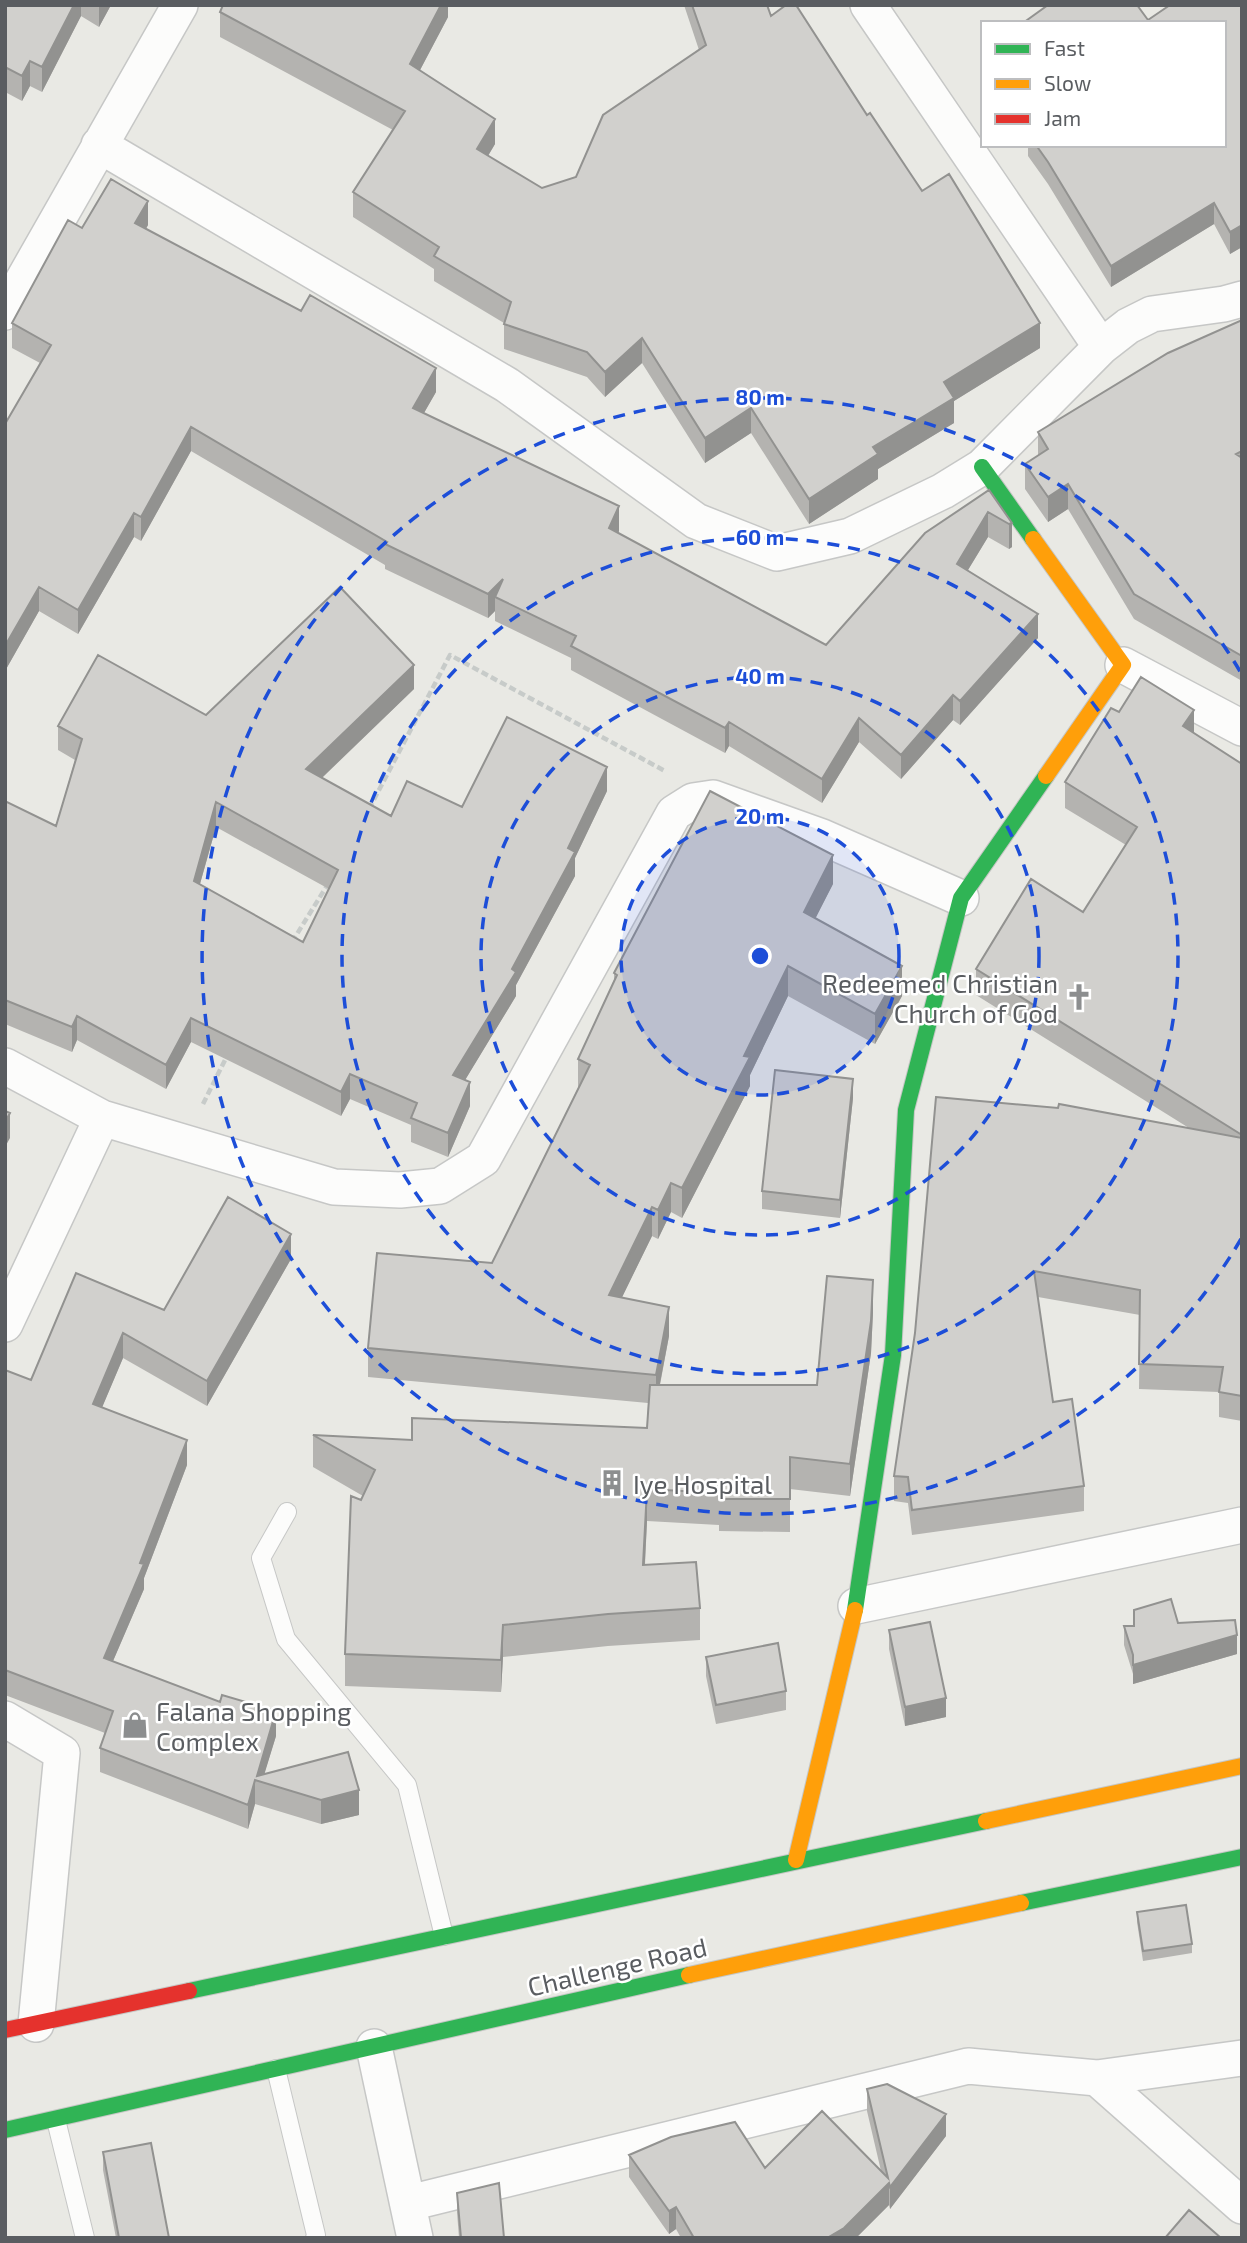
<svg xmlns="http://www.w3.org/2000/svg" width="1247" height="2243" font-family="'Exo 2',sans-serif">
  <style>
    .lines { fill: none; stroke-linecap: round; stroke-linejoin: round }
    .lane-casing { stroke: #c6c7c6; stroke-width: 20 }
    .street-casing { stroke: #c6c7c6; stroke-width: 38 }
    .fast-casing { stroke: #c5c6c4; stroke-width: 18 }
    .slow-casing { stroke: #c5c6c4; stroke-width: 18 }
    .jam-casing { stroke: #c5c6c4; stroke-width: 18 }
    .path { stroke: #c7cbc9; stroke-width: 4.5; stroke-dasharray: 7 3.5; stroke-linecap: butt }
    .lane { stroke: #fcfcfb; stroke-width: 18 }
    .street { stroke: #fcfcfb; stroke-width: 35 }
    .fast { stroke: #30b455; stroke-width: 16 }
    .slow { stroke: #ff9f0a; stroke-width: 16 }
    .jam { stroke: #e5322d; stroke-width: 16 }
    .wall { fill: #b4b3b0; fill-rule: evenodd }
    .shaded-wall { fill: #929290 }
    .building { fill: #d1d0cd; stroke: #929290; stroke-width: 2; fill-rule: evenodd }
    .ring { fill: none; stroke: #1d4ed8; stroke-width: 3.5; stroke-dasharray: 12 9 }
    .labels { text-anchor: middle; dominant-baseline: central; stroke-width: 5; stroke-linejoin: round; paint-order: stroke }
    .poi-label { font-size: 26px; fill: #5a5d61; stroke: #fff; text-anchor: start }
    .street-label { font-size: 26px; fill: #5a5d61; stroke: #fff }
    .centre { fill: #1d4ed8; stroke: #fff; stroke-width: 3.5 }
    .ring-label { font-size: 21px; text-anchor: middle; font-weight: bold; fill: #1d4ed8; stroke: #fff; stroke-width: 5; stroke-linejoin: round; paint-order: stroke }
  </style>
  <rect width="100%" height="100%" fill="#e9e9e4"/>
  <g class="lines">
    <defs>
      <path id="lane" d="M287 1512 261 1558 286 1639 407 1785 444 1936
        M276 2069 316 2235 315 2238
        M56 2120 85 2238"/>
      <path id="street" d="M868 5 1101 347
        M99 145 507 385 696 521 777 553 850 536 943 491 982 467 1101 347 1128 326 1152 314 1224 304 1242 299
        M5 312 180 5
        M1123 665 1242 728
        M5 1066 102 1118 334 1187 400 1190 440 1186 483 1159 674 813 693 801 713 798 822 837 961 898
        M5 1324 102 1118
        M856 1606 1242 1525
        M5 1719 62 1753 36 2024
        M374 2047 415 2238
        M1097 2078 1242 2206
        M409 2203 968 2066 1097 2078 1242 2058"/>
      <path id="fast" d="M982 467 1033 539
        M855 1610 893 1355 906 1110 961 898 1046 776
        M1021 1903 1242 1857
        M189 1991 986 1821
        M5 2130 689 1975"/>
      <path id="slow" d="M1033 539 1123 665 1046 776
        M986 1821 1242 1766
        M796 1860 855 1610
        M689 1975 1021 1903"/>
      <path id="jam" d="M5 2030 189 1991"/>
    </defs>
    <use href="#lane" class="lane-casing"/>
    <use href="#street" class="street-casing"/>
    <use href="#fast" class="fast-casing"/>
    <use href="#slow" class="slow-casing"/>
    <use href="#jam" class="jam-casing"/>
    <path class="path" d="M369 809 450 655 665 771
      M292 942 328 884
      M203 1104 227 1056"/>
    <use href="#lane" class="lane"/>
    <use href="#street" class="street"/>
    <use href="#fast" class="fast"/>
    <use href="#slow" class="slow"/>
    <use href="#jam" class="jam"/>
  </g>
  <path class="wall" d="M5 5H111L99 27 81 16 42 92 30 86 22 101 7 93Z
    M448 5V17L420 70 495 144 488 156 542 188 576 177 699 50 684 5H767L771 16 867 115 1040 348 954 401V423L878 469V479L809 524 751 433 705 463 642 363 605 397 587 377 504 349V323L434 281V269L353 217V192L393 130 220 37V12Z
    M1242 5V247L1230 254 1214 224 1111 287 1048 184 1028 156V145H1224L1023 23 1148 20Z
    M148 225 146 229 436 392 424 413 619 531 618 533 826 645 989 490 1012 523V547L1009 549 988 537 968 570 1038 638 960 725 953 720 901 779 859 742 822 803 729 746 725 753 571 670V658L495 621V611L488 618 385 569V565L191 451 141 541 134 537 78 634 39 611 5 671V424L40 363 12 348V323L82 228Z
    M1242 320V681L1134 619 1068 509 1048 522 1025 489V464L1038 456V432Z
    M414 689 322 778 391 816 607 791 575 858V876L516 985V996L465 1080 470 1106 448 1157 411 1142V1125L350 1099 341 1116 191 1042 166 1089 77 1040 72 1052 5 1024V801L56 826 75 760 58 750V726L206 715ZM216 827 329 889 303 942 200 884Z
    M1119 712 1194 733 1242 764V1421L1219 1417V1392L1139 1389 1140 1315 1038 1297 1053 1402 1084 1486V1511L912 1535 908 1503 894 1501V1476L915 1333 1189 1128 976 995V969L1083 912 1126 845 1065 808V782Z
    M833 884 815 918 902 996 875 1044 788 996 750 1075V1086L682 1218 671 1212 658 1239 652 1236 622 1297 669 1336 660 1385H817L873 1312 871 1353 850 1496 790 1489V1532L719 1531V1525L647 1521 645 1565 700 1608V1640L608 1646 503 1657 501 1692 345 1686V1654L363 1496 313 1467V1435L412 1440 647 1428 648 1403 368 1377V1348L492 1263 578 1088V1059L614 980V973Z
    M853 1098 840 1218 762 1209V1191Z
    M291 1259 207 1406 123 1358 102 1407 187 1465 144 1578V1589L113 1661 276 1736 264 1774 359 1815 321 1824 255 1804 248 1829 100 1772V1748L105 1733 5 1695V1370L31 1380 164 1310Z
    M1178 1623 1237 1654 1133 1684V1674L1124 1645V1626Z
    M889 1630 946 1717 905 1726 889 1649Z
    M706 1657 786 1691V1710L716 1724 706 1676Z
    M1137 1912 1192 1944V1953L1143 1961 1137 1922Z
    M867 2089 946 2136 890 2209 889 2205 856 2238H681L676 2229 669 2234 629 2177V2155L765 2168 881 2171 867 2111Z
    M103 2152 169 2238H116L103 2170Z
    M457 2193 504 2238H459L457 2212Z"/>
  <path class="shaded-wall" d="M74 5H81V16L42 92V67Z
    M99 5H111L99 27Z
    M441 5H448V17L410 89V64Z
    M30 61V86L22 101V76Z
    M7 68V93L5 96V71Z
    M495 119V144L477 174V149Z
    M148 201V225L135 247V223Z
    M1214 203V224L1111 287V266Z
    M1242 225V247L1230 254V232Z
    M1040 323V348L954 401V423L878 469V479L809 524V499L873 447 944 382Z
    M642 338V363L605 397V372Z
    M436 368V392L413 432V408Z
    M751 408V433L705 463V438Z
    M191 427V451L141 541V517Z
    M1068 484V509L1048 522V497Z
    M619 506V531L609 552V528Z
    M988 512V537L957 588V564Z
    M134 513V537L78 634V610Z
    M1012 523V547L1009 549V524Z
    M503 579 495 597V611L488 618V594Z
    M39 587V611L5 671V646Z
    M1038 614V638L960 725V701Z
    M414 665V689L306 793V769Z
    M953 695V720L901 779V755Z
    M1194 710V735L1183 726Z
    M859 718V742L822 803V779Z
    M729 722V746L725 753V728Z
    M607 767V791L575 858V876L516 985V996L453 1100V1075L568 848Z
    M216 802V827L194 905V881Z
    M833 855V884L804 941V912Z
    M788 966V996L750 1075V1086L682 1218V1188L744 1056Z
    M902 966V996L875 1044V1014Z
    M77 1016V1040L72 1052V1027Z
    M191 1018V1042L166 1089V1065Z
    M350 1074V1099L341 1116V1092Z
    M853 1079V1098L840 1218V1200Z
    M470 1082V1106L448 1157V1133Z
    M10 1113V1138L5 1147V1122Z
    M671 1183V1212L658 1239V1210Z
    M652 1207V1236L609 1324V1295Z
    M291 1234V1259L207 1406V1381Z
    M873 1280V1312L871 1353 850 1496V1464Z
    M669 1307V1336L656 1404V1375Z
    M123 1333V1358L93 1429V1404Z
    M187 1440V1465L144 1578V1589L104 1682V1658Z
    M647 1489V1521L643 1598V1565Z
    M503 1625V1657L501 1692V1660Z
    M1237 1635V1654L1133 1684V1665Z
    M946 1698V1717L905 1726V1707Z
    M276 1711V1736L262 1782 257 1776Z
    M255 1780V1804L248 1829V1805Z
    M359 1790V1815L321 1824V1800Z
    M946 2114V2136L890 2209V2187Z
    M889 2183V2205L856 2238H827Z
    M676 2207V2229L669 2234V2211Z"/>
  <path class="building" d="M5 5H74L42 67 30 61 22 76 7 68 5 71Z
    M223 5H441L410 64 495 119 477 149 542 188 576 177 603 115 706 45 692 5H767L771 16 786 5H796L867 115 870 113 922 191 949 174 1040 323 944 382 954 398 873 447 878 454 809 499 751 408 705 438 642 338 605 372 587 352 504 324 511 302 434 256 439 247 353 192 405 111 220 12Z
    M1048 5H1137L1148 20 1170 5H1242V225L1230 232 1214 203 1111 266 1048 162 1036 145H1224V23H1023Z
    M111 179 148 201 135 223 301 311 310 295 436 368 413 408 619 506 609 528 826 645 925 533 989 490 1012 523 1009 524 988 512 957 564 1038 614 960 701 953 695 901 755 859 718 822 779 729 722 725 728 571 646 576 636 495 597 503 579 488 594 385 544 387 542 191 427 141 517 134 513 78 610 39 587 5 646V424L51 345 12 323 68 220 82 228Z
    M1242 320V451L1236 454 1242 458V656L1134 594 1068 484 1048 497 1025 464 1048 449 1038 432 1168 353Z
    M340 587 414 665 306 769 391 816 407 781 462 807 507 717 607 767 568 848 575 852 512 969 516 972 453 1075 470 1082 448 1133 411 1118 417 1103 350 1074 341 1092 191 1018 166 1065 77 1016 72 1027 5 1000V801L56 826 82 739 58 726 98 655 206 715ZM216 802 338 870 303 942 194 881Z
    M1141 677 1194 710 1183 726 1242 764V1135L976 969 1031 879 1083 912 1137 827 1065 782 1111 708 1119 712Z
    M710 791 833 855 804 912 902 966 875 1014 788 966 744 1056 750 1057 682 1188 671 1183 658 1210 652 1207 609 1295 669 1307 656 1375 368 1348 377 1253 492 1263 590 1065 578 1059 617 975 614 973Z
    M775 1070 853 1079 840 1200 762 1191Z
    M936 1097 1058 1108 1059 1104 1242 1138V1396L1219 1392 1223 1367 1139 1364 1140 1290 1034 1271 1053 1402 1072 1399 1084 1486 912 1510 908 1477 894 1476 915 1333Z
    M5 1111 10 1113 5 1122Z
    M228 1197 291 1234 207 1381 123 1333 93 1404 187 1440 140 1563 144 1564 104 1658 220 1702 222 1695 276 1711 257 1776 348 1752 359 1790 321 1800 255 1780 248 1805 100 1748 113 1711 5 1670V1370L31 1380 76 1273 164 1310Z
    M827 1276 873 1280 871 1321 850 1464 790 1457V1499H719V1493L647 1489 643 1565 696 1562 700 1608 608 1614 503 1625 501 1660 345 1654 351 1496 361 1500 375 1470 313 1435 412 1440V1418L647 1428 650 1385H817Z
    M1171 1599 1178 1623 1235 1620 1237 1635 1133 1665V1655L1124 1626H1134V1610Z
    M930 1622 946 1698 905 1707 889 1630Z
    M778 1643 786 1691 716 1705 706 1657Z
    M1186 1905 1192 1944 1143 1951 1137 1912Z
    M887 2084 946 2114 890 2187 889 2183 844 2228 827 2238H694L676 2207 669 2211 629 2155 671 2137 735 2122 765 2168 822 2111 888 2178 867 2089Z
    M151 2143 169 2238H119L103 2152Z
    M499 2183 504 2238H461L457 2193Z
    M1189 2210 1221 2238H1165Z"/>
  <circle cx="760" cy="956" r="139" fill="#1d4ed8" fill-opacity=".12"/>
  <g class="ring">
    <circle cx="760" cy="956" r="139"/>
    <circle cx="760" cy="956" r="279"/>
    <circle cx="760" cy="956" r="418"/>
    <path d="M1241 1239A558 558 0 1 1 1241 673"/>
  </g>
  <defs>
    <symbol id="church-bare" viewBox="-9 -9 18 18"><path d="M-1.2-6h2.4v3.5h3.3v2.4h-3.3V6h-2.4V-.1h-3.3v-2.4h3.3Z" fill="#8c8e8f" stroke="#fff" stroke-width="2.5" paint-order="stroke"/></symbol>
    <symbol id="building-bare" viewBox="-9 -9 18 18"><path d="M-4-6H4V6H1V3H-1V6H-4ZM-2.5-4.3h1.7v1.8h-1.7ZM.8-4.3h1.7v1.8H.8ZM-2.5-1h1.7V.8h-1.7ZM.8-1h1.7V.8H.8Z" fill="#8c8e8f" stroke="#fff" stroke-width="2.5" paint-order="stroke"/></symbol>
    <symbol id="shop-bare" viewBox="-9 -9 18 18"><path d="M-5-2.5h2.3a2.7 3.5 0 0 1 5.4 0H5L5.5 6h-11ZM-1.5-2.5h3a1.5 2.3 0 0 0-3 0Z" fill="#8c8e8f" stroke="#fff" stroke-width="2.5" paint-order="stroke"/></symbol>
  </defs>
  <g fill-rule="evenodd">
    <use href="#church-bare" x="1060" y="978" width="38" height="38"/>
    <use href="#building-bare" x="593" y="1464" width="38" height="38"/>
    <use href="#shop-bare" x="116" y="1706" width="38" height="38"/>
  </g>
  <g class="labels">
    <g class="poi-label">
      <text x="1058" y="982" text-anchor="end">Redeemed Christian<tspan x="1058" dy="30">Church of God</tspan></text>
      <text x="633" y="1483">Iye Hospital</text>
      <text x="156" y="1710">Falana Shopping<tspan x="156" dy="30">Complex</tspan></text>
    </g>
    <g class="street-label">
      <text transform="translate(617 1966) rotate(-13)">Challenge Road</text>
    </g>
  </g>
  <circle cx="760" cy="956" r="10" class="centre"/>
  <g class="ring-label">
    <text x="760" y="405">80 m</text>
    <text x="760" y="545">60 m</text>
    <text x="760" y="684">40 m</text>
    <text x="760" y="824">20 m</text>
  </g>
  <rect width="1247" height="2243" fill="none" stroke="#5a5d61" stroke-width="14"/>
  <rect x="981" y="21" width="245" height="126" fill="#ffffff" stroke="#bdbec0" stroke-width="2"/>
  <rect x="995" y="44" width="35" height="10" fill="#30b455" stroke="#bdbec0" stroke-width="2"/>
  <text x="1044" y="56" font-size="21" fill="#5a5d61">Fast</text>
  <rect x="995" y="79" width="35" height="10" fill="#ff9f0a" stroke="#bdbec0" stroke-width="2"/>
  <text x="1044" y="91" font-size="21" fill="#5a5d61">Slow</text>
  <rect x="995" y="114" width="35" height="10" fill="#e5322d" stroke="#bdbec0" stroke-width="2"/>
  <text x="1044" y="126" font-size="21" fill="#5a5d61">Jam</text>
</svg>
